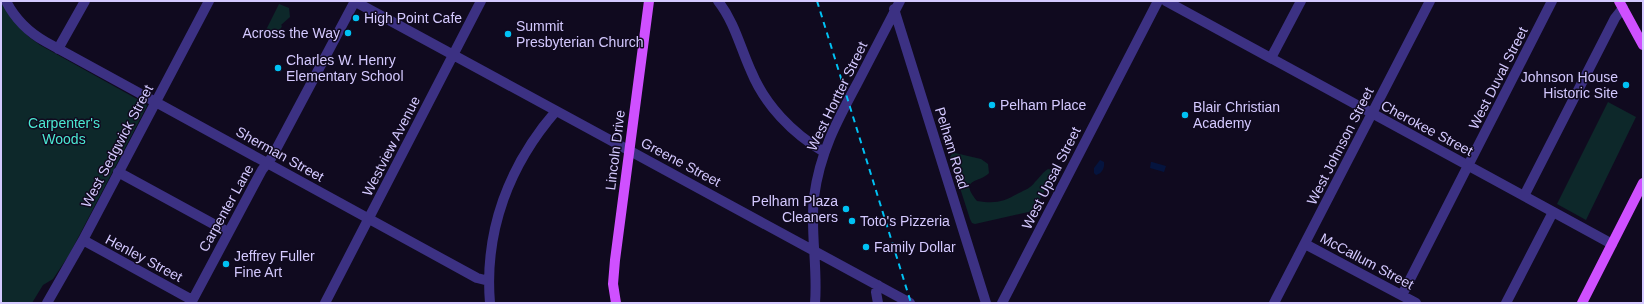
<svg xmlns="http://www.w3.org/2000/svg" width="1644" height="304" font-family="Helvetica,sans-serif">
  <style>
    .green { fill: #0d282a }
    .water { fill: #05143e }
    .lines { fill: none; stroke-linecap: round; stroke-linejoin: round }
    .minor { stroke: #3c3183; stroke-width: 10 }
    .major { stroke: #cf50ff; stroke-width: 10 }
    .rail { stroke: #00c2f4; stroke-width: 2; stroke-dasharray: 6 5; stroke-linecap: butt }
    .poi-dot { fill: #00c2f4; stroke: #100a1f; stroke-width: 1.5 }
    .labels { text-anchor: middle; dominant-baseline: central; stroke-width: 3; stroke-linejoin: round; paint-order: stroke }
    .poi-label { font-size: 14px; fill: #d4c9ff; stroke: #100a1f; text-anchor: start }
    .street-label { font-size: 14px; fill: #d4c9ff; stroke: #100a1f }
    .park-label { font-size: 14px; fill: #4be9d2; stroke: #100a1f }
  </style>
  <rect width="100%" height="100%" fill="#100a1f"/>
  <path class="green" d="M1 1 17 25 29 37 40 45 146 104 147 106 69 255 53 279 43 285 32 303H1Z
    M279 4 289 8 290 17 281 25 282 26 277 36 275 35 274 36 268 33V31L266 30Z
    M1608 102 1636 117 1586 220 1557 204Z
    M955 153 981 159 988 164 989 173C980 183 958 178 977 201 996 204 1003 202 1019 193 1025 190 1031 188 1035 182 1040 177 1042 173 1048 169L1054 170 1055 173 1033 211 975 224 972 223 970 219 950 157 952 154Z"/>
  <path class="water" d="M1100 160 1104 162C1105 167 1102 174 1096 175L1094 173V168Z
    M1151 162H1152L1166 166 1164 172 1150 168Z"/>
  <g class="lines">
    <path class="minor" d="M6 1C15 19 28 32 46 42L477 278 489 281
      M354 1 910 303
      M718 1C735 23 740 47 751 71 765 105 792 133 824 152
      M1166 1 1612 244
      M894 9 986 303
      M58 49 85 1
      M1271 58 1301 1
      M118 172 228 232
      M1524 196 1615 18 1623 8
      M83 240 192 300
      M1305 244 1416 303
      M1402 295 1552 1
      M47 303 83 240 209 1
      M191 303 262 170 272 157 355 1
      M325 303 481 1
      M490 303C484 231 509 165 556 111
      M815 303C818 268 810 232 814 197 820 152 837 121 858 82 872 55 886 28 900 1
      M878 303 876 292 878 285
      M1002 303 1158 1
      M1274 303 1430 1
      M1506 303 1553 212"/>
    <path class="major" d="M1619 1 1643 45
      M616 303 613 284 615 260 649 1
      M1582 303 1643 183"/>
    <path class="rail" d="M817 1 911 303"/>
  </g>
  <g class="poi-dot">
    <circle cx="356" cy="18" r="4"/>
    <circle cx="348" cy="33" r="4"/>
    <circle cx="508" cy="34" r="4"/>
    <circle cx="278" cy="68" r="4"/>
    <circle cx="1626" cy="85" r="4"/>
    <circle cx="992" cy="105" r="4"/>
    <circle cx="1185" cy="115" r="4"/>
    <circle cx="846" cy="209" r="4"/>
    <circle cx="852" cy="221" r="4"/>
    <circle cx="866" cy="247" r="4"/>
    <circle cx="226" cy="264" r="4"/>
  </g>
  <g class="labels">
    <g class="poi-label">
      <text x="364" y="18">High Point Cafe</text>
      <text x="516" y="26">Summit<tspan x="516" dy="16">Presbyterian Church</tspan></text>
      <text x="340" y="33" text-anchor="end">Across the Way</text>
      <text x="286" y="60">Charles W. Henry<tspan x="286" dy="16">Elementary School</tspan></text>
      <text x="1618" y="77" text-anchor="end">Johnson House<tspan x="1618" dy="16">Historic Site</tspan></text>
      <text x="1000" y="105">Pelham Place</text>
      <text x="1193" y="107">Blair Christian<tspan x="1193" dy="16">Academy</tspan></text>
      <text x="838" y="201" text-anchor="end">Pelham Plaza<tspan x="838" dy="16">Cleaners</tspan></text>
      <text x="860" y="221">Toto's Pizzeria</text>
      <text x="874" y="247">Family Dollar</text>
      <text x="234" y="256">Jeffrey Fuller<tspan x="234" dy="16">Fine Art</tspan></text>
    </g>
    <g class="street-label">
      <text transform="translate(1498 78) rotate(-63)">West Duval Street</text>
      <text transform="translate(837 96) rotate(-64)">West Hortter Street</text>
      <text transform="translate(1427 128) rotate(28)">Cherokee Street</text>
      <text transform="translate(117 146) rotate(-62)">West Sedgwick Street</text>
      <text transform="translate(391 146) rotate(-63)">Westview Avenue</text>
      <text transform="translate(1340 146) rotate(-63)">West Johnson Street</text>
      <text transform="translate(952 148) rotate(73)">Pelham Road</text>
      <text transform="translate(615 150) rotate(-83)">Lincoln Drive</text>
      <text transform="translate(280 154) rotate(29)">Sherman Street</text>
      <text transform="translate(681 162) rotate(28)">Greene Street</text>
      <text transform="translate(1051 178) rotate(-63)">West Upsal Street</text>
      <text transform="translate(226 208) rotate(-61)">Carpenter Lane</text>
      <text transform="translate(144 258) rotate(28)">Henley Street</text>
      <text transform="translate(1367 261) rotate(28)">McCallum Street</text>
    </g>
    <g class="park-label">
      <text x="64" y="123">Carpenter's<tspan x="64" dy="16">Woods</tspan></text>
    </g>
  </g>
  <rect width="1644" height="304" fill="none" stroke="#d4c9ff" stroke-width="4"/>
</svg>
